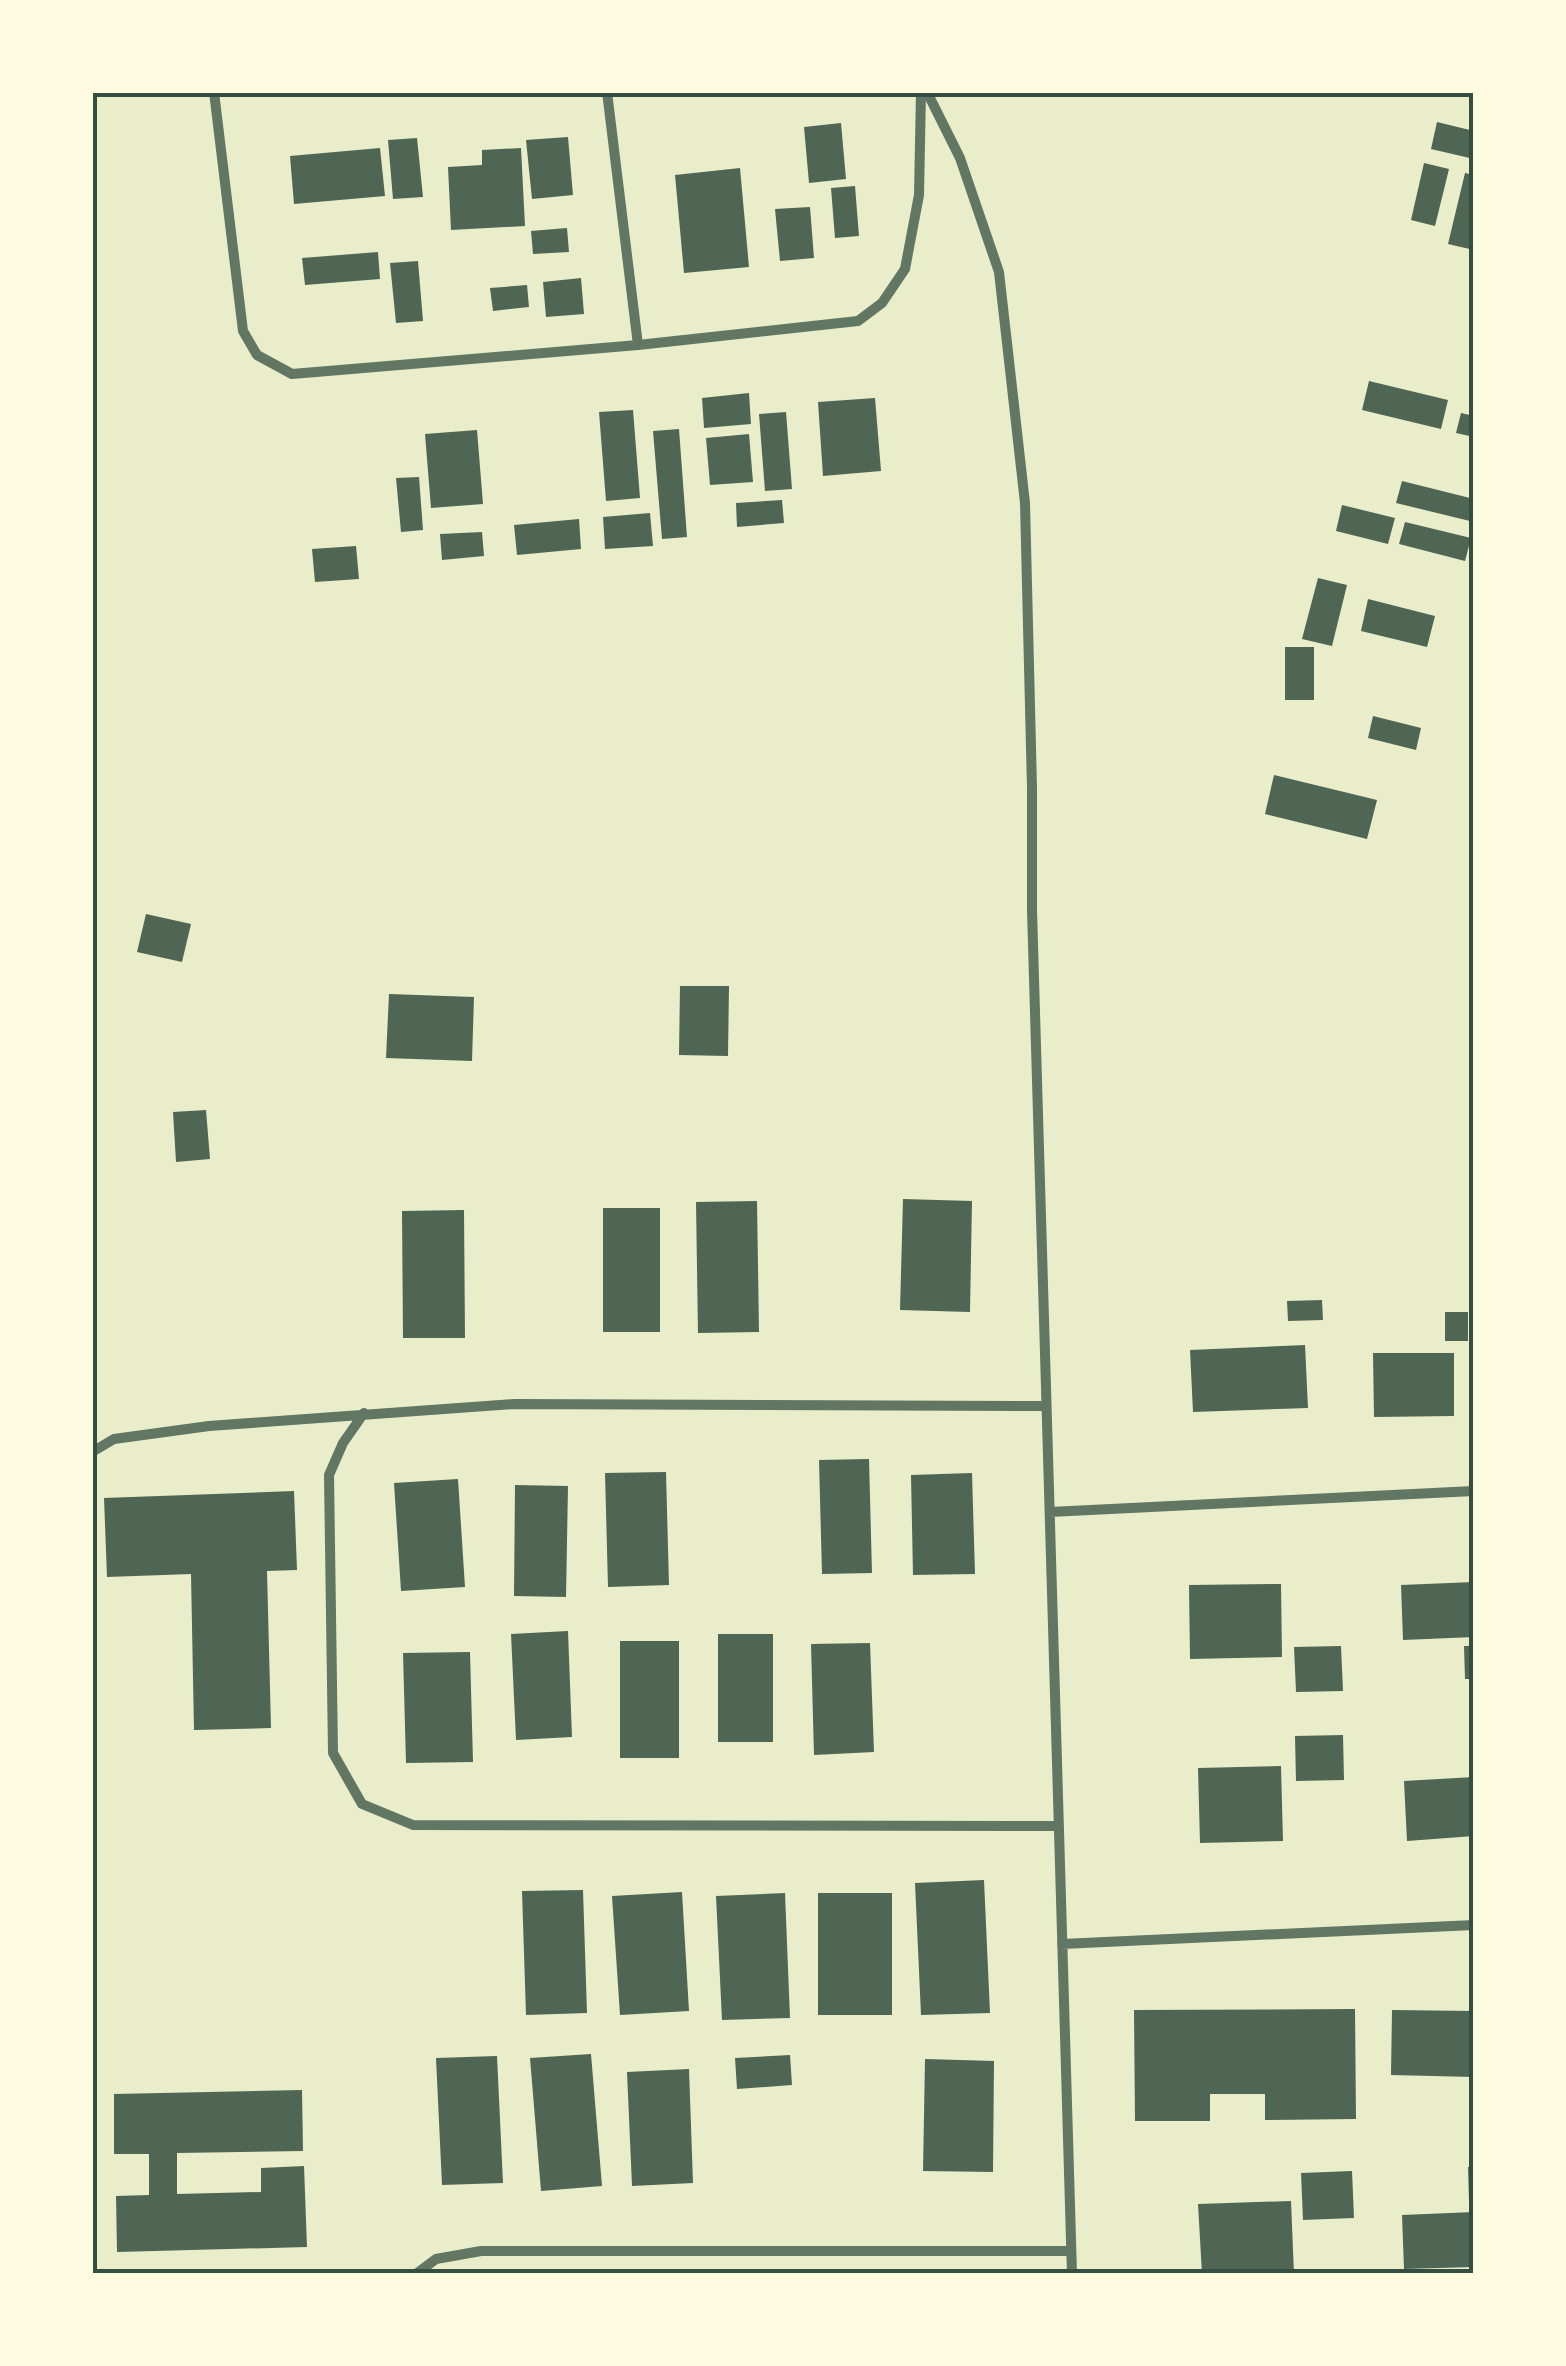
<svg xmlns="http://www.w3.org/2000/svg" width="1566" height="2366" font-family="Mulish,sans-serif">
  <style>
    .building { fill: #4f6655 }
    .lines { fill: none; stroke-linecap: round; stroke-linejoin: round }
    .minor { stroke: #617663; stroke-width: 10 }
    .neatline { fill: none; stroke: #344e41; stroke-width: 4 }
  </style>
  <rect width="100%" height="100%" fill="#e9edc9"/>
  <path class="building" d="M1437 122 1474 131V159L1431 149Z
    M841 123 846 179 809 183 804 127Z
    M568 137 573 195 532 199 526 140Z
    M417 138 423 197 393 199 388 140Z
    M380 148 385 196 294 204 290 156Z
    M521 148 525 226 451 230 448 167 482 165V150Z
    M1424 163 1449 169 1435 226 1411 220Z
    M740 168 749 267 684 273 675 175Z
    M1465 173 1474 175V250L1448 244Z
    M855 186 859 236 835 238 831 188Z
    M810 207 814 258 780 261 775 209Z
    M567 228 569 252 533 254 531 231Z
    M378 252 380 279 305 285 302 258Z
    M418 261 423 321 396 323 390 263Z
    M581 278 584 314 546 317 543 282Z
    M527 285 529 307 493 311 490 288Z
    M1369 381 1448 400 1441 429 1362 410Z
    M749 393 751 424 704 428 702 398Z
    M875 398 881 471 823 476 818 402Z
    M633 410 640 498 606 501 599 412Z
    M786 412 792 489 765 491 759 414Z
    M1461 413 1474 416V437L1456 433Z
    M679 429 687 537 662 539 653 431Z
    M477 430 483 504 431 508 425 434Z
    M749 434 753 482 710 485 706 438Z
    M419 477 423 530 401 532 396 478Z
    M1402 481 1474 499V522L1396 503Z
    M782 500 784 523 737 527 736 503Z
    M1342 505 1395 518 1388 544 1336 531Z
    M650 513 653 546 605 549 603 517Z
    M579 519 581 549 517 555 514 525Z
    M1405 522 1471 538 1465 561 1399 544Z
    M482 532 484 556 442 560 440 534Z
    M356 546 359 579 315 582 312 549Z
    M1318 578 1347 585 1332 646 1302 639Z
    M1368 599 1435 616 1427 647 1361 631Z
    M1285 647H1314V700H1285Z
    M1373 716 1421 728 1416 750 1368 738Z
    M1274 775 1377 800 1367 839 1265 814Z
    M146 914 191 924 182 962 137 952Z
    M680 986H729L728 1056 679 1055Z
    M389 994 474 997 472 1061 386 1058Z
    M206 1110 210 1159 176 1162 173 1112Z
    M903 1199 972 1201 970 1312 900 1310Z
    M757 1201 759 1332 698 1333 696 1202Z
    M603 1208H660V1332H603Z
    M464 1210 465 1338H403L402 1211Z
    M1322 1300 1323 1320 1288 1321 1287 1301Z
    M1445 1312H1468V1341H1445Z
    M1305 1345 1308 1408 1193 1412 1190 1350Z
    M1373 1353H1454V1416L1374 1417Z
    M869 1459 872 1573 822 1574 819 1460Z
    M666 1472 669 1585 608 1587 605 1473Z
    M972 1473 975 1574 913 1575 911 1475Z
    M458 1479 465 1587 401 1591 394 1483Z
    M515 1485 568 1486 566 1597 514 1596Z
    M294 1491 297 1570 267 1571 271 1728 194 1730 191 1574 107 1577 104 1498Z
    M1474 1582V1637L1403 1640 1401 1585Z
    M1281 1584 1282 1657 1190 1659 1189 1585Z
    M568 1631 572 1737 516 1740 511 1634Z
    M718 1634H773V1742H718Z
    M620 1641H679V1758H620Z
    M870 1643 874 1752 814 1755 811 1644Z
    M1341 1646 1343 1691 1296 1692 1294 1647Z
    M1464 1646H1474V1679H1465Z
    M470 1652 473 1762 406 1763 403 1653Z
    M1343 1735 1344 1780 1296 1781 1295 1736Z
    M1281 1766 1283 1841 1200 1843 1198 1768Z
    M1474 1777V1836L1407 1841 1404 1781Z
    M984 1880 990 2013 921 2015 915 1883Z
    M583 1890 587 2013 526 2015 522 1891Z
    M682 1892 689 2011 620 2015 612 1896Z
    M785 1893 790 2018 722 2020 716 1896Z
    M818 1893H892V2015H818Z
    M1355 2009 1356 2119 1265 2120V2094H1210V2121H1135L1134 2010Z
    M1392 2010 1474 2011V2077L1391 2075Z
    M591 2054 602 2186 541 2191 530 2058Z
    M790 2055 792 2085 737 2089 735 2058Z
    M497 2056 503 2183 442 2185 436 2058Z
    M925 2059 994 2061 993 2172 923 2171Z
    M689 2069 693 2183 632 2186 627 2072Z
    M302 2090 303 2151 177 2153V2194L261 2192V2168L304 2166 307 2247 117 2252 116 2196 149 2195V2154H114V2094Z
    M1468 2167H1474V2199L1469 2200Z
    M1352 2171 1354 2218 1303 2220 1301 2173Z
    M1291 2201 1294 2274H1202L1198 2204Z
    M1474 2212V2267L1404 2269 1402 2215Z"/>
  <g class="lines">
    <path class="minor" d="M214 92 243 331 257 355 292 374 638 345 858 321 882 303 905 269 919 195 921 92
      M607 92 638 345
      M927 92 960 158 999 272 1025 503 1032 788V910L1072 2274
      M364 1413 343 1443 329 1475 333 1753 362 1804 413 1825 1059 1826
      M92 1452 114 1439 209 1426 515 1404 1046 1406
      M1050 1512 1474 1491
      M1062 1944 1474 1925
      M416 2274 436 2259 481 2251H1071"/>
  </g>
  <rect width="1566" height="2366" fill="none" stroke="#fefae0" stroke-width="190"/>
  <rect x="95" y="95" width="1376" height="2176" class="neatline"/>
</svg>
